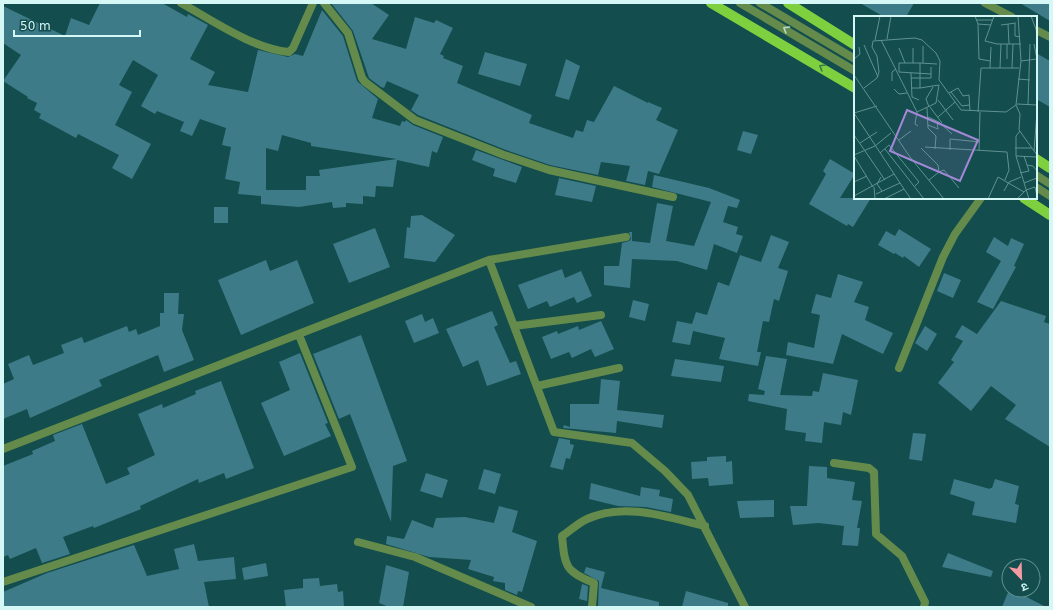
<svg xmlns="http://www.w3.org/2000/svg" width="1053" height="610" font-family="'DejaVu Sans','Noto Sans Devanagari',sans-serif">
  <style>
    .building { fill: #3d7b89; fill-rule: evenodd }
    .lines { fill: none; stroke-linecap: round; stroke-linejoin: round }
    .lane { stroke: #648b4b; stroke-width: 8 }
    .street { stroke: #648b4b; stroke-width: 8 }
    .primary { stroke: #7fd03f; stroke-width: 10 }
    .oneway { stroke: #b9ddcc }
    .oneway2 { stroke: #397b48 }
    .inset-road { fill: none; stroke: #619191; stroke-width: 1 }
    .view { fill: #a488d8; fill-opacity: 0.15; stroke: #a488d8; stroke-width: 2 }
    .inset-edge { fill: none; stroke: #d5f8f7; stroke-width: 2 }
  </style>
  <rect width="100%" height="100%" fill="#134d4d"/>
  <path class="building" d="M100 3H162L187 17 188 14 208 25 190 59 215 72 208 85 248 92 258 50 288 57 295 54 303 56 322 10 343 36 357 81 378 99 372 118 400 126 402 121 405 122 406 120 413 125 443 137 437 153 432 151 429 167 397 160 393 187 376 186 375 197 363 196V204L346 203V207L333 208 332 202 299 207 261 204V196L238 194 240 182 225 179 231 147 222 145 226 128 200 119 192 136 180 131 184 122 157 111 155 114 141 106 158 75 133 60 119 85 132 92 115 125 151 144 132 179 112 168 119 155 78 134 76 138 39 118 41 114 34 110 37 103 27 98 28 97 3 81 21 55 3 43V6L65 36 71 18 89 25ZM282 135 311 143V146L397 159 319 170 320 176H306V190H266V148L278 151Z
    M331 3H371L389 15 372 39 403 48 406 49 415 17 434 23 436 20 453 28 440 54 444 56 443 58 463 66 457 83 532 115 529 123 573 138 576 130 583 132 587 120 594 122 614 86 648 103V102L662 108 656 120 678 130 659 174 648 171 645 185 626 181 630 166 601 162 598 175 550 165 506 150 418 115 411 110 419 95 387 81 384 88 381 87 369 78 353 31Z
    M860 3H914L906 17H884Z
    M1020 3H1050V21Z
    M485 52 527 64 520 86 478 74Z
    M1036 53 1050 61V107L1036 99Z
    M566 59 580 66 569 100 555 96Z
    M743 131 758 135 751 154 737 150Z
    M476 150 522 167 516 183 493 176 495 169 472 160Z
    M830 159 855 174 840 198H871L853 227 848 224 847 226 809 204 826 174 823 171Z
    M654 175 709 188 740 200 737 208 728 206 723 222 738 227 736 234 743 236 737 253 714 244 707 270 677 261 632 259 630 288 604 285V266H619L622 243 629 241 631 239 629 232H632V241L650 243 657 203 673 206 666 241 694 246 711 202 652 187Z
    M559 178 596 186 592 202 555 195Z
    M214 207H228V223H214Z
    M422 215 455 235 435 262 404 258 407 227 410 228 411 216Z
    M375 228 390 267 349 283 333 244Z
    M899 229 931 249 919 267 904 256 903 258 895 253 894 254 878 245 886 231 895 236Z
    M771 235 789 242 778 268 788 271 779 301 774 299 769 322 763 321 757 352H761L758 366 719 359 725 338 693 331 690 345 672 342 677 321 692 324 696 312 707 315 718 282 729 286 740 255 761 262Z
    M994 237 1008 246 1011 238 1024 244 1014 266 1016 267 993 309 977 302 1001 261 986 252Z
    M266 260 270 271 297 260 314 303 241 335 218 280Z
    M562 269 565 278 581 271 592 296 577 303 574 297 550 307 547 301 528 309 518 285Z
    M944 273 961 280 953 298 937 291Z
    M838 274 863 282 854 302 869 307 865 320 893 333 883 354 842 334 833 364 786 355 788 342 814 348 820 315 811 313 816 294 831 298Z
    M164 293H179L178 314H184L182 330 194 360 164 372 158 355 99 380 102 386 30 418 27 409 3 419V384L14 379 8 364 29 355 33 365 64 353 61 345 82 337 84 343 127 326 129 332 136 329 138 335 160 326V313H164Z
    M633 300 649 304 645 321 629 317Z
    M1001 301 1046 316 1044 322 1050 324V447L1005 419 1016 405 991 386 971 411 938 383 954 362 951 360 963 341 955 337 962 325 977 334Z
    M492 311 498 325 494 327 510 363 516 361 521 374 487 386 478 360 463 367 446 329Z
    M422 314 425 322 433 318 439 333 414 343 405 321Z
    M601 321 614 349 595 357 591 349 572 358 569 352 551 359 542 337 557 331 558 334 578 326 579 330Z
    M925 326 937 334 927 351 915 343Z
    M361 335 407 461 393 466 391 522 350 414 339 419 313 354Z
    M300 353 328 423 325 424 331 436 284 456 261 403 290 390 279 362Z
    M766 356 787 359 780 395 812 396 813 391 819 392 823 373 858 380 851 415 843 412 841 425 824 422 822 443 805 441 806 433 785 430 787 409 748 401 749 394 764 395 765 391 758 389Z
    M675 359 724 366 721 382 671 376Z
    M601 379 620 381 617 410 664 415 662 428 617 421 616 433 563 428 564 425 570 427V404H599Z
    M221 381 254 468 226 479 224 473 199 483 198 479 140 506 141 509 94 528 93 526 63 537 70 554 42 563 36 548 10 559 8 555 3 557V466L33 454 32 451 55 441 53 435 82 424 106 484 130 474 127 468 155 455 138 414 162 404 163 408 196 394 195 391Z
    M913 433 926 434 922 461 909 459Z
    M559 438 570 440V444L574 445 570 459 566 458 563 470 550 467Z
    M726 456V462L732 461 733 484 709 486 708 478 692 479 691 462 707 461V457Z
    M809 466 827 467V478L855 482 852 500 862 501 857 528H860L858 546 842 545 844 526 819 523 793 525 790 506H807Z
    M484 469 501 474 495 494 478 489Z
    M426 473 448 480 442 498 420 491Z
    M954 479 990 489V488H992L995 479 1019 486 1015 504 1019 505 1016 523 972 515 975 502 950 494Z
    M591 483 640 496 641 487 660 490 659 496 673 499 671 512 646 507 618 506 589 499Z
    M774 500V517L740 518 737 501Z
    M499 506 518 511 512 532 537 541 522 592 518 591 517 595 505 590V583L493 581 494 577 468 569 471 560 429 557 386 544 387 536 404 539 412 520 433 528 436 518 465 517 494 523Z
    M194 544 198 561 234 557 236 579 204 582 209 607H3V592L47 573 134 545 147 576 179 569 174 549Z
    M948 553 993 571 991 577 942 567Z
    M266 563 268 576 244 580 242 568Z
    M386 565 409 572 403 607H389L379 603Z
    M586 567 605 572 601 588 659 602V607L598 606 599 581 584 573Z
    M319 578 320 586 337 584 338 592 343 591 344 607H286L284 590 303 588V579Z
    M582 584 588 586 587 601 579 599Z
    M1009 590H1013L1046 607H1002Z
    M686 591 728 603V607H682Z"/>
  <g class="lines">
    <path class="lane" d="M740 3 855 71
      M760 3 855 59
      M1036 175 1050 184
      M1036 187 1050 196"/>
    <path class="street" d="M181 3C212 20 253 49 289 52L293 48 313 3
      M324 3 348 33 362 78 365 82 415 120 504 155 549 170 673 197
      M985 3 1012 17
      M1036 30 1050 37
      M489 260 554 432 632 443 665 471 688 495 745 607
      M514 326 601 315
      M899 368 943 257 955 234 981 198
      M537 386 619 368
      M3 449 489 260 626 237
      M834 463 869 468 874 472 876 534 902 556 925 602 924 607
      M358 542 415 557 531 607
      M3 582 352 467 299 335
      M592 607 594 583C565 571 565 567 562 536 570 531 578 523 587 519 625 502 667 517 705 526"/>
    <path class="primary" d="M711 3 855 88
      M788 3 855 45
      M1036 159 1050 168
      M1024 198 1050 215"/>
  </g>
  <defs><path id="oneway-chevron" d="M-2-3.5L2.5 0L-2 3.5" fill="none" stroke-width="1.6" stroke-linecap="round" stroke-linejoin="round"/></defs>
  <use class="oneway" href="#oneway-chevron" transform="translate(786 29) rotate(-149)"/>
  <use class="oneway2" href="#oneway-chevron" transform="translate(822 67) rotate(-149)"/>
  <g transform="translate(854 16)">
    <rect width="183" height="183" fill="#134d4d"/>
    <path class="inset-road" d="M121 0 124 8 125 43 136 45M140 0 131 25 143 28H167M164 0 167 45 162 89 166 98 165 114 183 139M177 0 183 16M122 4H139M124 8 137 9M154 8 155 28M161 8V20L166 21M147 9 162 7M33 23 37 0M21 24 26 0M27 24 63 96 82 87 85 69M10 29 24 61M45 32 51 47M0 43 6 38 5 31M153 43V28M167 45 183 43 180 28M59 47V32M66 47H45V56L77 58M69 47V30M136 52 137 31M146 52 147 28M158 52 159 28M57 57 58 81 65 84M0 59 56 141 90 183M57 62H77V51M164 63 176 64M38 65V56L42 53M10 72 23 62 25 56 23 40 18 31 19 25 61 22 68 24 82 37 86 45 85 64 107 94 152 96 162 89M58 72H66V47L83 48M66 72 85 69M40 73 45 78 53 77M97 76 108 90 115 89M95 77 104 72 109 80 115 79 116 95M84 84 99 104M163 88 183 89M174 89 176 28M75 91 72 83 79 71M76 91 88 107M73 92 74 112 82 120 81 133M63 96 61 108 64 110M124 96 127 52H165M0 97 50 173M0 97 23 90M74 101 85 106 98 118M84 101 101 86M74 109 84 113 83 106M166 115 162 120V140L175 183M0 119 31 164M45 124 57 115M6 127 23 116M71 131 153 136 155 154 151 164M67 132 84 149 85 156 75 164M161 132H178M31 133 70 183M96 134V123L126 126M125 135 126 96M180 135 183 96M26 137 35 129 65 166 61 170M0 139 21 130 37 117M0 140 19 171M162 140 183 141M173 149 179 150 183 155M85 156 90 154 105 172M166 157 175 155 170 140M27 161 23 168 28 175M0 166 13 160M170 167 183 162M20 171 21 183M150 175 155 166 167 161M22 178 46 167M0 180 40 158M30 183 50 173 57 183M134 183 144 161 170 176M163 183 172 174 181 171 183 180"/>
    <path class="view" d="M53 94 124 124 106 165 36 135Z"/>
    <rect width="183" height="183" class="inset-edge"/>
  </g>
  <rect width="1053" height="610" fill="none" stroke="#d5f8f7" stroke-width="8"/>
  <g transform="translate(1021 578) rotate(157)"><circle r="19" fill="#134d4d" stroke="#619191"/>
  <path d="M0-3L7 15L0 10L-7 15Z" fill="#f49aa2"/>
  <text y="-6" font-size="11" font-weight="bold" text-anchor="middle" fill="#d5f8f7">उ</text>
  </g>
  <path d="M14 30v6h126v-6" fill="none" stroke="#d5f8f7" stroke-width="2"/>
  <text x="20" y="30" font-size="12" fill="#d5f8f7" stroke="#134d4d" stroke-width="3" paint-order="stroke">50 m</text>
</svg>
